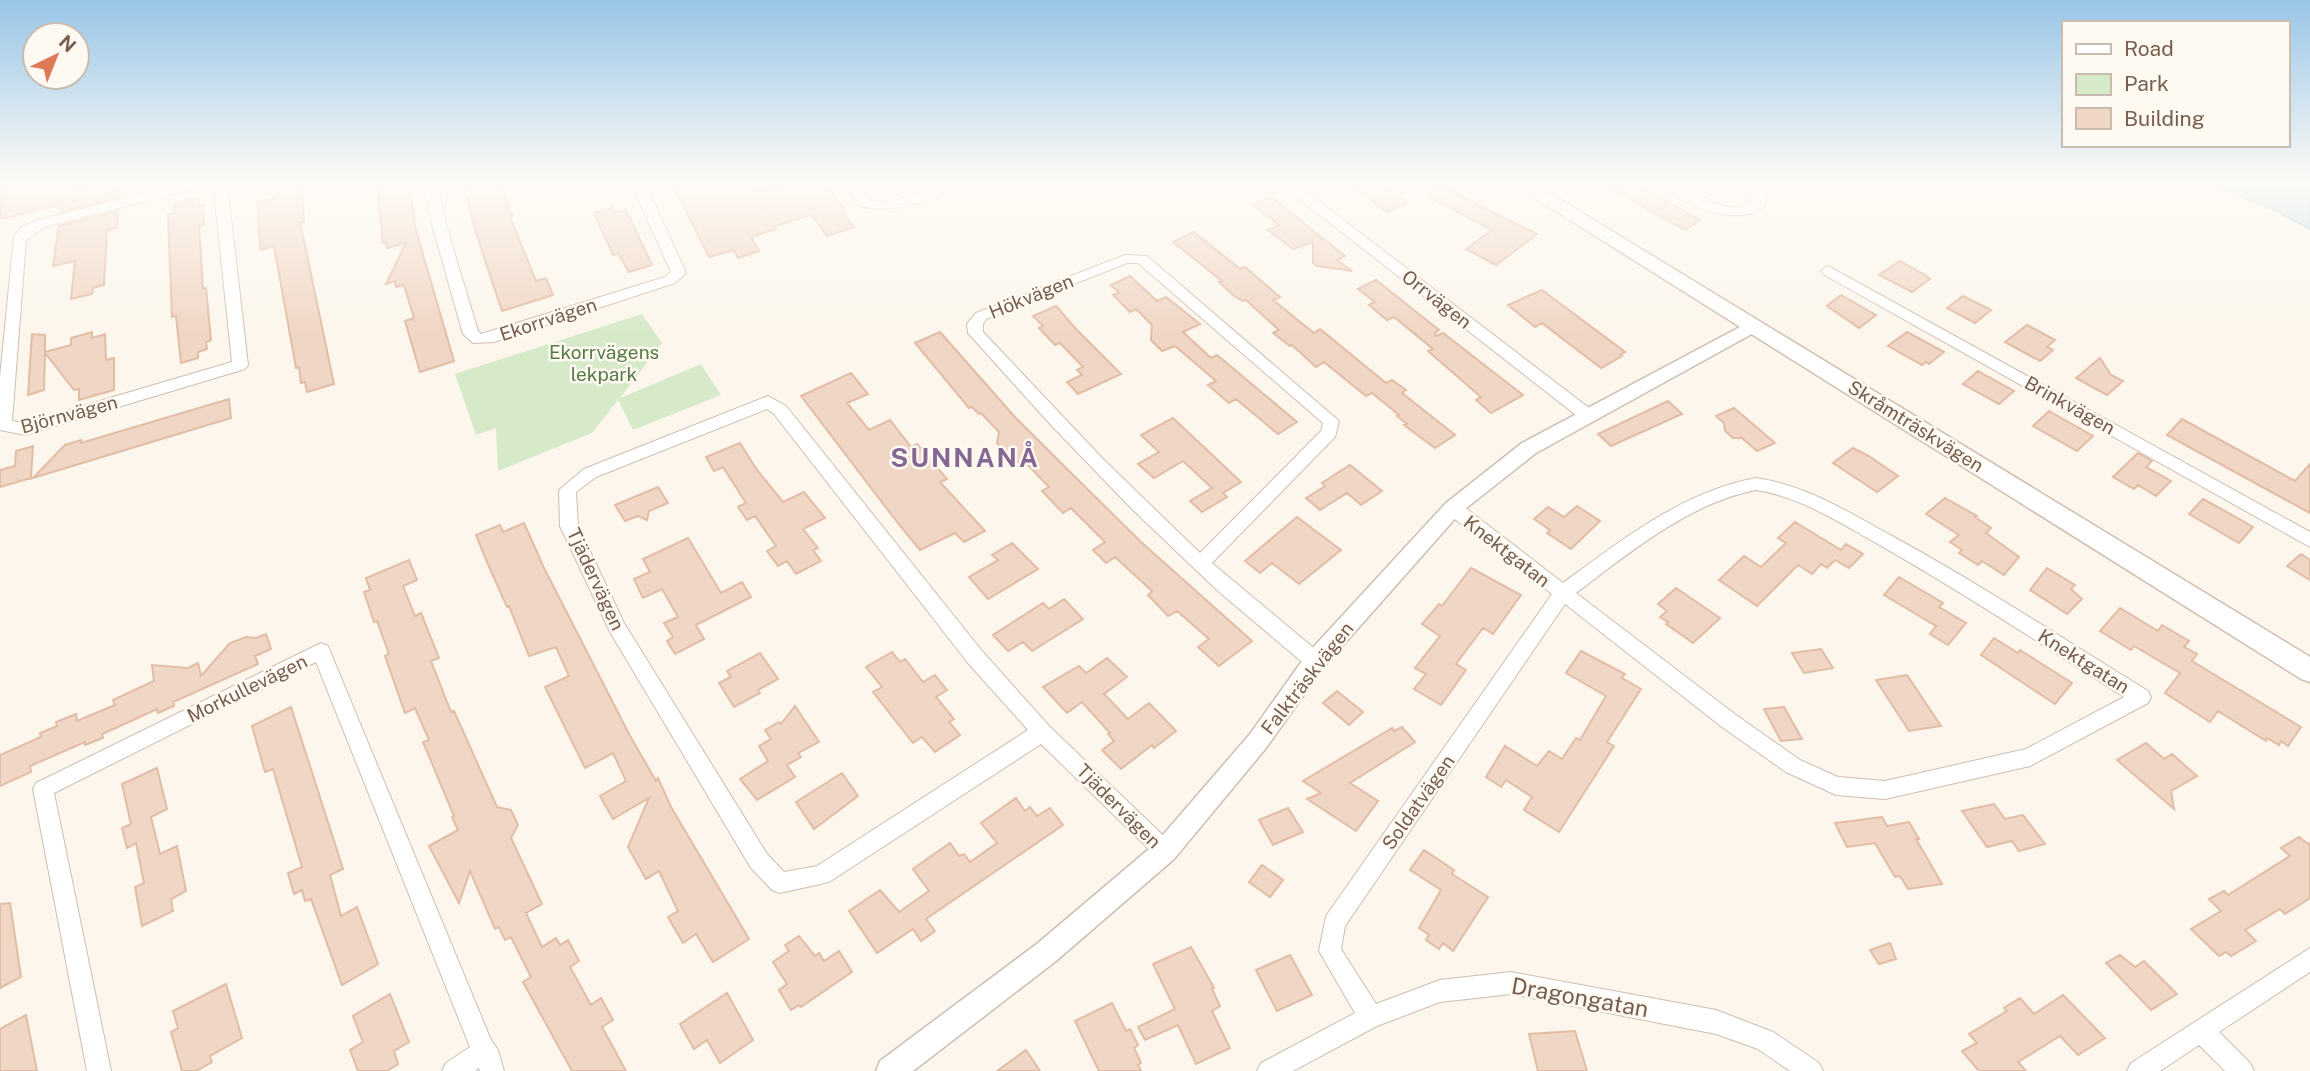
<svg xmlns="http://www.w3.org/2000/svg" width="2310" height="1071" font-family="'Public Sans',sans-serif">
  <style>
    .green { fill: #d6eaca }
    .water { fill: #c0dfe5; stroke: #a7cfd6; stroke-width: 2 }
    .building { fill: #f0d6c5; stroke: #e2bda6; stroke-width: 2 }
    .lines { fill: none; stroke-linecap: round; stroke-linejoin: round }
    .minor-casing { stroke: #cebeb1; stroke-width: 2 }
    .tertiary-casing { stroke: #cebeb1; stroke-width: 3 }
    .secondary-casing { stroke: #d1bfaf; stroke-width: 3 }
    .minor { fill: #fff; fill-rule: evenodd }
    .tertiary { fill: #fff; fill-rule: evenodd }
    .secondary { fill: #fff; fill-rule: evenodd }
    .labels { text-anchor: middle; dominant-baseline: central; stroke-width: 5; stroke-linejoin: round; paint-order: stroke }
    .street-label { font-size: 19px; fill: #775e4f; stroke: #fefaf2 }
    .park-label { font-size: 19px; fill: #567b47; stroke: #fefaf2 }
    .near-street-label { font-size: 23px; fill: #775e4f; stroke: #fefaf2 }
    .district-label { font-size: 26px; font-weight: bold; letter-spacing: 2px; fill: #846792; stroke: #fefaf2 }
  </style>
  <rect width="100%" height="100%" fill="#fcf6ec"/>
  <path class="green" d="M642 314 662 343 620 398 701 364 721 395 633 430 618 400 592 433 498 471 496 428 476 435 455 374Z"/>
  <path class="water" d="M2209 183H2310V229L2272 209Z"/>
  <path class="building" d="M2 183H71L72 188 94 183H120L119 197 61 212 62 204 0 219Z
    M279 183H302L304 222H300L334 384 307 392 305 382 301 383 299 367 296 368 274 246 261 250 259 235 258 203 275 198Z
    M390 183H410L415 227 454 361 420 372 405 321 414 318 404 285 396 287 395 281 386 284 406 243 387 248 386 242 383 243 377 186Z
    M463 183H501L512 216 510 217 536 281 546 278 553 295 502 311 476 233Z
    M672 183H755L756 191 784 183H824L846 211 843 212 854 227 827 236 811 215 774 226 776 229 751 237 759 251 738 258 734 250 709 257Z
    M1348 183H1380L1407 203 1387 212Z
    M1436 183 1510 221 1537 234 1496 265 1466 249 1492 230 1429 197Z
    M1601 183H1634L1700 220 1685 230Z
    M1271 197 1345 256 1337 260 1352 271 1317 266 1313 263V242L1293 249 1268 230 1279 225 1253 205Z
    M198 198 199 206 203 205 204 225 199 226 203 289 206 288 211 340 206 342 207 349 198 352V358L181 363 176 316 172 317 168 215 175 213 174 204Z
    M612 208 614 213 626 210 652 265 629 272 618 253 613 255 594 213Z
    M118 211 117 228 107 230 104 285 93 288 92 294 71 299 75 261 53 266 59 226Z
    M1194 232 1240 269 1245 267 1280 297 1273 300 1314 333 1320 329 1386 383 1392 380 1406 390 1402 393 1455 435 1435 448 1404 425 1407 424 1397 416 1399 415 1372 393 1366 396 1324 362 1316 367 1292 345 1290 346 1273 333 1279 330 1246 300 1243 301 1234 296 1219 282 1222 281 1173 242Z
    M1900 261 1925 275 1930 279 1912 292 1879 275Z
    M1130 276 1157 301 1166 297 1200 324 1183 332 1211 358 1217 355 1297 422 1278 434 1236 399 1229 403 1208 385 1216 381 1175 346 1162 351 1151 340 1152 325 1136 309 1130 312 1113 295 1119 293 1111 285Z
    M1376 280 1439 330 1435 333 1436 336 1443 333 1523 395 1491 413 1476 400 1481 397 1428 351 1433 349 1394 317 1387 320 1369 305 1375 302 1358 289Z
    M1542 290 1625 352 1620 355 1622 356 1601 368 1542 323 1535 327 1508 305Z
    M1841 295 1876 315 1859 328 1827 306Z
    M1963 296 1991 310 1975 323 1947 308Z
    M1056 306 1076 329 1121 374 1078 394 1067 382 1082 375 1077 370 1083 367 1060 343 1055 345 1039 328 1043 326 1033 316Z
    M2027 325 2055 340 2047 347 2053 350 2040 361 2005 342Z
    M92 332V338L105 334 106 360 114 358V390L79 400V389L74 390 45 353 44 390 28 395 32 334 45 335V352L71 345V338Z
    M940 332 1014 416 1061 463 1141 542 1252 641 1219 666 1198 647 1209 639 1177 611 1168 616 1148 595 1152 591 1115 557 1106 563 1093 550 1105 542 1071 508 1063 513 1042 491 1049 487 1024 461 1019 463 1011 455 1006 454 997 443 999 432 981 413 979 414 972 407 969 408 915 343Z
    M1907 332 1944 352 1929 364 1926 362 1922 365 1888 346Z
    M2100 358 2111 375 2123 381 2107 395 2076 378Z
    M1978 371 2014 391 1999 404 1963 384Z
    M851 373 868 394 847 403 869 430 890 420 911 447 917 444 947 479 940 482 985 531 964 542 955 533 920 550 897 522 801 396Z
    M229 399 231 418 33 478 65 445 81 440V443Z
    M1668 401 1682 414 1611 446 1598 434Z
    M1734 408 1775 443 1757 451 1742 438H1733L1725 431 1724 423 1716 416Z
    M2049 411 2093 436 2077 451 2033 426Z
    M1173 418 1241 482 1223 493 1227 497 1202 512 1190 501 1212 488 1183 461 1154 478 1138 464 1159 452 1141 435Z
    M2182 419 2295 481 2310 464V513L2167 435Z
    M740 443 757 470 783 502 804 492 825 518 803 529 818 548 813 550 821 561 796 574 787 561 778 566 767 551 776 546 755 516 747 520 738 507 746 503 723 467 714 471 706 457Z
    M33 446 31 478 0 487V470L15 466 16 451Z
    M1853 448 1869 456 1898 476 1877 492 1833 463Z
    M2138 453 2152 461 2146 467 2171 481 2156 496 2138 485 2134 489 2113 477Z
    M1350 465 1382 491 1361 505 1347 493 1320 510 1306 498 1325 486 1322 483Z
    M658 487 668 503 649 511 647 520 638 516 625 521 615 505Z
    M1945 498 1977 516 1975 517 1991 528 1986 533 2019 557 2004 575 1982 561 1978 565 1959 553 1962 550 1950 542 1959 535 1926 514Z
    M2203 499 2234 516 2253 527 2239 543 2189 514Z
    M1577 506 1600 521 1571 549 1547 533 1550 530 1534 519 1548 507 1564 517Z
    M1297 517 1341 550 1299 584 1272 563 1260 573 1245 561Z
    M1795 522 1841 550 1846 544 1863 554 1849 568 1835 560 1827 568 1821 564 1812 574 1798 565 1757 606 1719 580 1744 556 1761 567 1786 543 1778 538Z
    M524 523 544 568 630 736 656 781 658 778 671 807 749 939 713 962 696 934 683 943 668 917 678 911 659 871 646 879 628 847 649 798 613 819 600 796 626 781 613 753 585 768 545 687 569 676 556 647 529 656 509 606 507 607 487 562 476 535 500 525 503 532Z
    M688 538 721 593 742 582 751 597 696 625 704 639 675 654 667 641 673 637 664 623 678 617 662 589 643 598 634 579 650 572 643 559Z
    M1012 543 1038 569 988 599 969 577 998 560 992 555Z
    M2301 554 2310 560V580L2287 566Z
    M409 560 417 580 403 586 415 616 421 613 439 658 431 661 451 712 454 711 497 807 511 810 518 825 511 838 542 904 526 913 542 947 556 938 560 945 568 940 579 961 570 967 591 1005 601 998 613 1020 602 1027 626 1071H572L523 982 531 977 511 937 505 940 499 927 495 929 470 871 459 903 429 846 458 830 452 817 454 816 423 742 429 740 415 708 405 713 385 656 389 654 377 621 374 622 364 592 370 590 366 578Z
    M1471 568 1521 595 1493 634 1483 628 1456 664 1466 670 1441 705 1414 689 1426 674 1415 668 1440 636 1422 624 1439 604 1442 606Z
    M2047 568 2075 585 2071 589 2082 599 2067 614 2030 590Z
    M1899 577 1943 603 1939 607 1966 623 1948 645 1930 634 1936 626 1884 595Z
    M1676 588 1720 618 1693 643 1666 624 1668 622 1660 617 1667 611 1658 604Z
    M1064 599 1083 619 1032 651 1023 642 1008 651 993 635 1043 603 1049 609Z
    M2120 608 2158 631 2162 625 2189 641 2184 647 2197 654 2192 661 2301 727 2288 746 2281 741 2279 745 2267 738 2266 741 2218 711 2210 722 2165 693 2180 673 2134 646 2131 650 2100 631Z
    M266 634 271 649 255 656 258 664 173 702 174 706 158 713 157 709 120 726 102 734 103 738 85 745V742L30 766 31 772 0 786V755L41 737 40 733 57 726 56 722 76 714 77 721 115 705 113 700 154 681 152 665 188 668 198 663 201 676 230 643 246 637 256 638Z
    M1994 638 2018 653 2020 650 2072 683 2055 704 1981 655Z
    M1821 649 1833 668 1804 673 1792 653Z
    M1581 651 1625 674 1622 678 1641 689 1607 742 1614 746 1559 832 1524 810 1532 797 1506 780 1501 787 1486 777 1505 746 1537 766 1549 751 1562 759 1576 738 1580 740 1606 696 1566 673Z
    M892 652 900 662 905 659 923 682 935 675 947 690 936 697 954 719 949 722 960 735 935 752 922 737 913 743 873 692 882 687 866 667Z
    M760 653 778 679 758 690 760 693 734 707 719 683 731 677 727 671Z
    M1107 658 1127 677 1104 694 1128 719 1149 703 1176 731 1154 748 1152 745 1121 769 1102 750 1114 741 1108 734 1110 733 1082 702 1067 713 1043 687 1079 666 1086 673Z
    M1907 675 1941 726 1909 731 1876 680Z
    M1337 691 1363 712 1349 725 1323 703Z
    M795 706 819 742 798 753 801 757 787 765 795 777 757 800 740 779 768 761 759 746 771 739 765 730 779 722 781 724Z
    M291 707 343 869 330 875 341 916 357 907 378 964 342 985 311 899 305 901 302 890 294 894 288 873 302 867 273 769 265 772 252 726Z
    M1784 707 1802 739 1781 741 1764 709Z
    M1402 727 1415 742 1350 783 1378 801 1356 831 1307 799 1321 793 1303 781 1392 728 1394 731Z
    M2146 743 2164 759 2172 754 2197 776 2171 791 2174 809 2117 760Z
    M157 768 167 809 151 817 160 854 177 846 186 891 171 899 173 911 142 926 135 887 144 883 136 843 127 848 122 828 131 824 122 784Z
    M842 773 858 796 814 829 796 802Z
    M1016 798 1025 811 1030 807 1037 816 1050 808 1063 825 926 919 935 931 921 941 913 929 877 953 849 911 880 890 899 912 929 891 913 869 950 843 959 856 964 854 970 862 997 843 981 823Z
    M1994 804 2005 819 2023 815 2045 844 2019 851 2012 841 1987 847 1962 811Z
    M1288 808 1303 832 1273 845 1259 820Z
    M1882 817 1887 826 1909 822 1919 839H1916L1942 884 1908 889 1900 876 1895 877 1875 843 1847 847 1835 823Z
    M2299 837 2308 844 2310 843V898L2285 914 2280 909 2245 930 2256 941 2231 956 2226 952 2219 956 2191 929 2221 911 2209 899 2224 891 2228 895 2290 856 2281 848Z
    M1424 850 1454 870 1452 874 1488 897 1453 951 1443 943 1439 949 1426 940 1429 935 1419 928 1441 890 1410 870Z
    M1262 865 1283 880 1270 897 1249 882Z
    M10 903 21 977 0 988V904Z
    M799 936 815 956 819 953 824 961 839 951 852 972 801 1007 799 1005 791 1010 779 990 787 984 773 962 789 951 785 945Z
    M1890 943 1896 959 1879 964 1870 950Z
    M1191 947 1214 988 1212 989 1220 1006 1212 1011 1230 1048 1196 1064 1178 1025 1145 1040 1138 1027 1175 1009 1153 964Z
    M1290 955 1312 995 1277 1011 1256 970Z
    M2120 955 2135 967 2144 961 2177 994 2151 1010 2106 963Z
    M226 984 242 1038 210 1056 212 1062 196 1071H182L171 1032 178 1028 173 1011Z
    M727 993 753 1040 720 1063 707 1040 694 1049 680 1024Z
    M390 994 409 1042 394 1051 398 1064 387 1071H358L350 1050 363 1042 353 1016Z
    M2063 995 2105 1038 2078 1055 2060 1036 2018 1062 2026 1071H1979L1962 1051 1977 1043 1969 1034 2007 1011 2004 1008 2020 998 2034 1014Z
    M1112 1003 1126 1031 1130 1029 1138 1045 1134 1048 1141 1063 1138 1065 1141 1071H1099L1075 1021Z
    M26 1015 37 1071H0V1029Z
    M1575 1031 1587 1071H1538L1529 1034Z
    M1026 1050 1040 1071H997Z"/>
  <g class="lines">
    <defs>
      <path id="minor" d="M183 183H206L204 186 45 227 26 240 12 421 25 423 232 362 213 183H227L248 365 245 369 25 435 0 430V377L14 236 21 228 35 221Z
        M423 183H437L447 228 478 331 481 334 665 277 671 272 631 183H645L686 273 675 283 494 342 473 343 463 334 433 228Z
        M843 183H857L868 199C894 211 918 187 944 183 949 182 955 183 961 183 940 201 884 216 858 205Z
        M1279 183H1295L1593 411 1595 415 1593 419H1581Z
        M1657 183C1662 183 1669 182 1674 183 1701 190 1721 218 1751 203V193L1744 183H1758L1765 193V205C1740 230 1679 204 1657 183Z
        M1125 255 1147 256 1339 421 1335 437 1212 563 1322 655 1324 661 1322 667 1315 669 1308 667 1218 591 1132 509 1050 424 968 333 967 324 976 313ZM1127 263H1138L1323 423 1321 431 1200 553 1103 459 983 332V324L986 319Z
        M1828 266 2310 532V547L1823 274 1821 271Z
        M768 396 786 406 982 651 1049 726 1172 844 1176 851 1172 858 1165 861 1158 858 1041 744 829 882 780 893 772 890 751 868 610 632 560 526 559 490 584 469ZM767 409 774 414 968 663 1028 730 817 866 784 872 767 854 624 623 578 526 576 492 596 477Z
        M1756 478C1806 485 1848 512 1892 536 1980 584 2063 639 2148 691L2151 697 2148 703 2030 766 1885 799 1836 795 1786 772 1722 727 1565 604 1345 926 1341 949 1376 1004 1440 980 1511 972 1716 1010 1773 1032 1819 1063 1823 1071H1790L1758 1049 1716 1034 1511 994 1440 1002 1377 1026 1293 1071H1257L1261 1063 1355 1013 1319 951 1326 916 1552 594 1447 513 1444 508 1447 503H1459L1563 583C1621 540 1684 491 1756 478ZM1756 490C1801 497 1838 522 1878 544 1962 592 2043 645 2124 697L2026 749 1885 781 1838 777 1800 760 1736 715 1576 593C1629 553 1689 503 1756 490Z
        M321 643 328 646 330 651 491 1040 498 1050 504 1071H480L479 1068 475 1071H442L446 1063 470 1047 316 662 54 793 111 1071H87L33 789 36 783Z
        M2310 948V972L2219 1032 2250 1063 2254 1071H2225L2199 1045 2160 1071H2127L2131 1063Z"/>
      <path id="tertiary" d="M1753 320 1759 322 1762 326 1759 330 1536 453 1460 513 1323 668 1266 748 1174 859 1056 961 913 1071H876L880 1061 1038 943 1156 843 1250 734 1307 654 1446 503 1522 443Z"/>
      <path id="secondary" d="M1511 183H1533L2310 657V682L2301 679Z"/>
    </defs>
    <use href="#minor" class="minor-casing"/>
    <use href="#tertiary" class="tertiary-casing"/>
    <use href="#secondary" class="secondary-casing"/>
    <use href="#minor" class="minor"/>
    <use href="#tertiary" class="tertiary"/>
    <use href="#secondary" class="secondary"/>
  </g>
  <linearGradient id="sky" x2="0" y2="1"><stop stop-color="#98c5e7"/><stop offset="0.55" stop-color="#fefbf6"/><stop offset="1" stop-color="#fefbf6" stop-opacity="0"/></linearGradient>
  <rect width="2310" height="333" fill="url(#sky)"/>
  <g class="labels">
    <g class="street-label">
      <text transform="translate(1031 296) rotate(-22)">Hökvägen</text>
      <text transform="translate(1437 299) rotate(38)">Orrvägen</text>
      <text transform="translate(548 319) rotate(-18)">Ekorrvägen</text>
      <text transform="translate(2070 405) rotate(29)">Brinkvägen</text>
      <text transform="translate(69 414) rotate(-15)">Björnvägen</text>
      <text transform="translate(1916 426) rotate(32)">Skråmträskvägen</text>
      <text transform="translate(1507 551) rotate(38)">Knektgatan</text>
      <text transform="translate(596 579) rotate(65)">Tjädervägen</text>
      <text transform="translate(2084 661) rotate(32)">Knektgatan</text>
      <text transform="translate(1307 678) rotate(-52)">Falkträskvägen</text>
      <text transform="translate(247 688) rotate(-26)">Morkullevägen</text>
      <text transform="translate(1418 802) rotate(-55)">Soldatvägen</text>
      <text transform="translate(1119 806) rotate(45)">Tjädervägen</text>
    </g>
    <g class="park-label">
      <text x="604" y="352">Ekorrvägens<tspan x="604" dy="22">lekpark</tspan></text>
    </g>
    <g class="near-street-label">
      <text transform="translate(1580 997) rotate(10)">Dragongatan</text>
    </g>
    <g class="district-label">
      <text x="965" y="457">SUNNANÅ</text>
    </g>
  </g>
  <rect x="2062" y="21" width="228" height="126" fill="#fefaf2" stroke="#c8bcb1" stroke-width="2"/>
  <rect x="2076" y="44" width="35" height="10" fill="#ffffff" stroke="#c8bcb1" stroke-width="2"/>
  <text x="2124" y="56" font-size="21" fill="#775e4f">Road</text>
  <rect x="2076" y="74" width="35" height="21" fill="#d6eaca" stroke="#c8bcb1" stroke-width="2"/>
  <text x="2124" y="91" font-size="21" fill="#775e4f">Park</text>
  <rect x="2076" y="108" width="35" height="21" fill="#f0d6c5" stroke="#c8bcb1" stroke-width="2"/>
  <text x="2124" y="126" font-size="21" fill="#775e4f">Building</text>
  <g transform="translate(56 56) rotate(43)"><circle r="33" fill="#fefaf2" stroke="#c8bcb1" stroke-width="2"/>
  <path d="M0-5L12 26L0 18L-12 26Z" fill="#de7859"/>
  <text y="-10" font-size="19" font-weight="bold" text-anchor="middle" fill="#775e4f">N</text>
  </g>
</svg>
